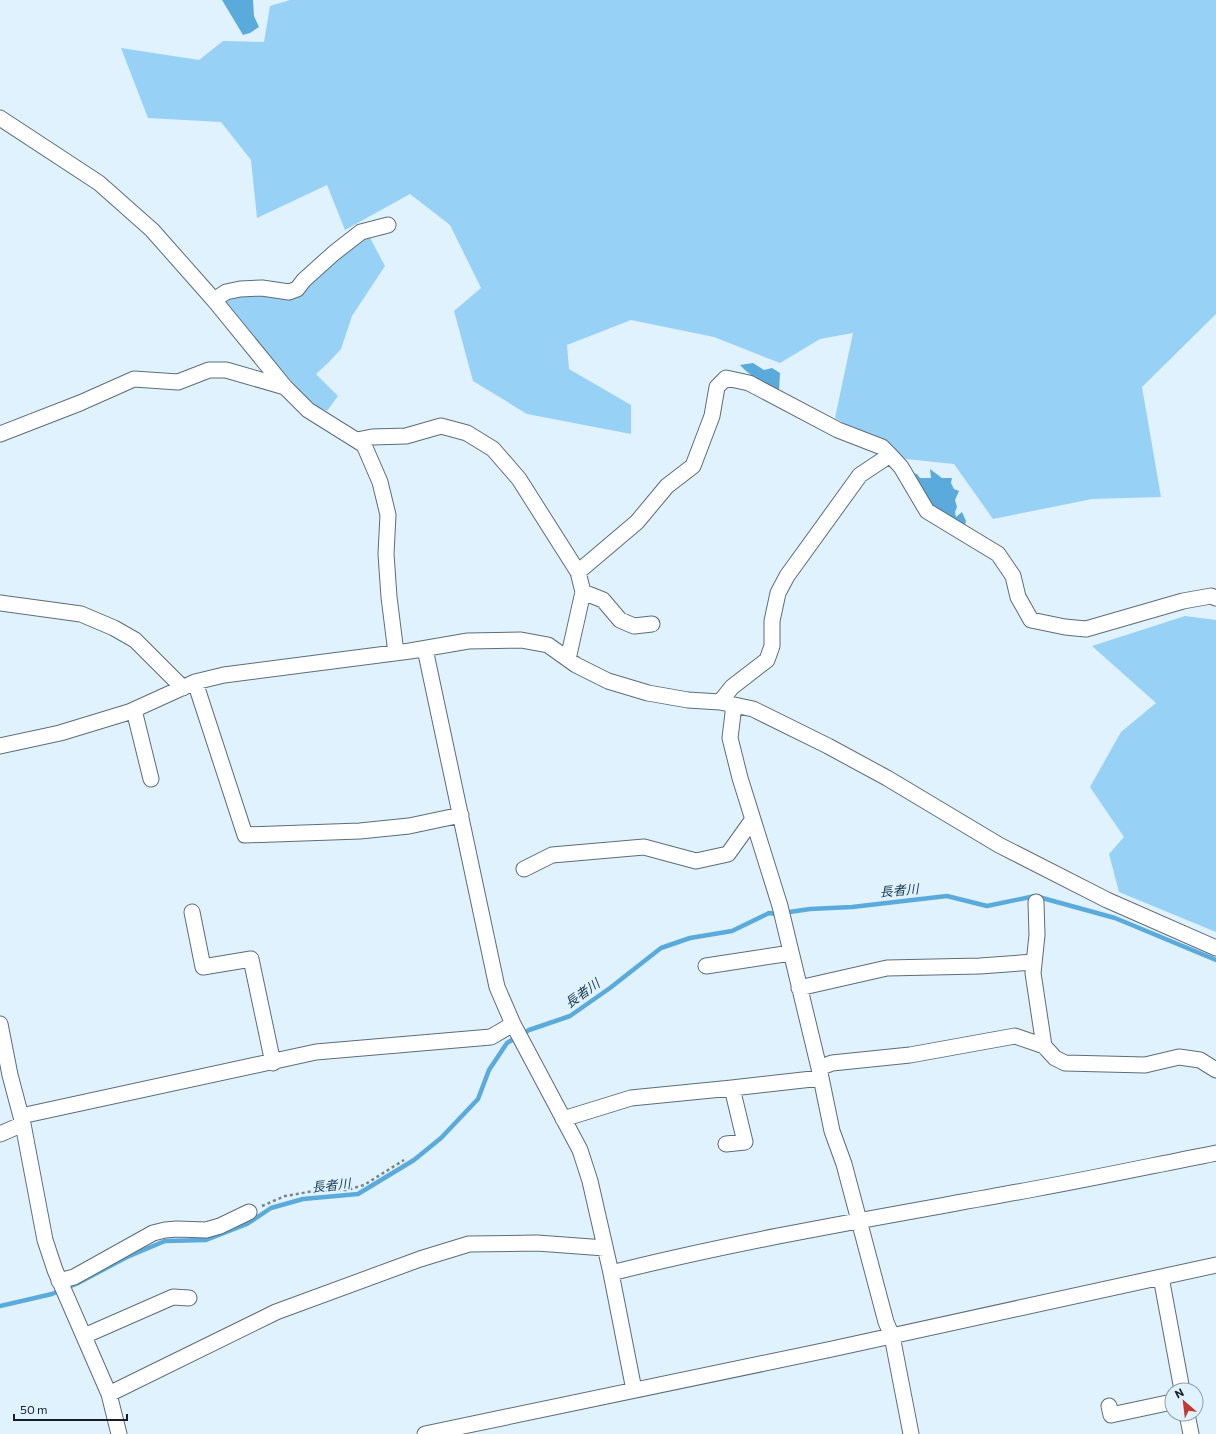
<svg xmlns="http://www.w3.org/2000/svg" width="1216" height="1434" font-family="Commissioner,'Noto Sans JP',sans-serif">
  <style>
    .green { fill: #97d1f6 }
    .water { fill: #5aabdb }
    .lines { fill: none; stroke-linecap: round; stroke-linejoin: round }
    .stream { stroke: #5aabdb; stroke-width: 4.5 }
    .minor-casing { stroke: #5d6d77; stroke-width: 17 }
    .path { stroke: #76838a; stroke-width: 2.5; stroke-dasharray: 3 3; stroke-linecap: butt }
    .minor { stroke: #fff; stroke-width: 15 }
    .labels { text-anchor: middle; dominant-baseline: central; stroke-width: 3.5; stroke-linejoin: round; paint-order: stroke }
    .water-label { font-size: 13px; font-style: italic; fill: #173b4f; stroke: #e0f2fe }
  </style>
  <rect width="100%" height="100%" fill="#e0f2fe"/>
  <path class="green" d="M290 0H1216V314L1142 387 1161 497 1092 499 993 519 954 464 906 459 835 418 853 333 820 339 780 363 714 337 631 320 567 345 569 369 631 405V434L527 414 473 381 454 311 481 288 450 225 410 194 345 230 327 185 257 218 251 160 221 122 148 118 121 48 199 60 223 41 264 42 270 6Z
    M369 236 385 266 352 316 341 349 328 363 316 374 338 396 327 411 311 404 220 299 264 292 294 298 342 253Z
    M1185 616 1216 620V932L1119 892 1109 854 1124 837 1090 787 1121 732 1156 703 1092 646Z"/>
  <path class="water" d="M222 0H253L254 16 259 27 250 33 243 35Z
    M753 363 764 370 772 368 780 373 779 391C765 384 751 377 740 365Z
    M930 469 942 478H952L951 483 954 489 959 491 955 500 957 507 955 512 956 517 962 512 966 521 965 525 970 531 930 507 912 473 917 474 920 478H931Z"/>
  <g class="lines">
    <path class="stream" d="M0 1306 52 1294 78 1283 127 1257 165 1241 206 1240 247 1224 271 1208 303 1199 358 1194 414 1160 441 1138 478 1099 489 1070 507 1043 529 1030 570 1016 610 988 661 948 690 938 732 931 769 913 776 914 810 909 852 907 947 896 987 906 1035 896 1115 918 1216 960"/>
    <defs>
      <path id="minor" d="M0 118 99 183 152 230 214 300 285 387
        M214 300 226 292 240 289 262 288 289 292 297 289 304 280 334 253 361 232 388 225
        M0 434 80 403 134 379 178 382 209 370H226L285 387 308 410 364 445 380 482 388 515 386 554 389 597 396 653
        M357 440 372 437 406 436 441 426 467 433 493 449 519 479 578 572 583 592 568 659
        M578 572 637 522 667 486 693 466 712 416 717 387 726 378 749 383 838 430 882 447 890 455
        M583 592 603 600 620 620 634 626 652 624
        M0 603 81 614 114 628 135 640 183 688
        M425 649 497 987 513 1024 580 1150 590 1181 611 1273 634 1390
        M195 682 245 835 360 831 409 826 461 815
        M720 702 732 687 767 660 772 646V621L778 593 787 576 860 475 890 455 901 467 927 511 998 554 1013 576 1018 597 1031 620 1065 627 1086 629 1183 601 1211 596 1216 598
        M734 705 730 738 740 778 780 906 819 1068 832 1131 844 1164 886 1322 892 1336 911 1434
        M134 710 151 779
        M0 746 60 733 129 712 195 682 224 675 410 651 468 641 521 640 548 645 576 665 608 681 648 693 688 700 720 702 753 709 828 746 887 778 999 845 1107 900 1216 948
        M524 869 552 855 644 847 696 861 728 854 753 819
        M1036 902 1037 935 1033 973 1044 1046
        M192 912 203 967 251 959 273 1063
        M706 966 791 953
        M799 988 887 968 980 966 1034 962
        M0 1024 10 1075 23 1124 45 1240 55 1270 109 1394 119 1434
        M819 1068 832 1063 910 1055 1015 1036 1044 1046 1055 1058 1065 1063 1145 1065 1179 1057 1200 1060 1216 1070
        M21 1116 316 1052 491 1037 513 1024
        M563 1119 631 1098 732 1088 821 1078
        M0 1134 23 1124
        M726 1144 745 1142 732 1088
        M611 1273C750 1238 893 1215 1034 1189 1095 1178 1155 1165 1216 1153
        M1161 1277 1182 1390
        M59 1281 74 1277 153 1233 165 1230 177 1229 206 1230 220 1226 249 1212
        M84 1336 173 1297 189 1298
        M109 1394 276 1312 420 1259 469 1244 537 1243 605 1248
        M1109 1406 1111 1415 1172 1402
        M1187 1414 1191 1434
        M425 1434 832 1349 1216 1265"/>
    </defs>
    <use href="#minor" class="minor-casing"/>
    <path class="path" d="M262 1206 285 1196 314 1191 347 1190 364 1185 404 1160"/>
    <use href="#minor" class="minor"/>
  </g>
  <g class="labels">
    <g class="water-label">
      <text transform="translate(899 890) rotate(-5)">長者川</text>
      <text transform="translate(582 993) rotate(-36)">長者川</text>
      <text transform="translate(331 1185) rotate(-6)">長者川</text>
    </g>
  </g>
  <g transform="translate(1184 1402) rotate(332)"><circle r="19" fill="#e0f2fe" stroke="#909ea6"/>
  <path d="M0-3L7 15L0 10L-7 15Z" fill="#c53731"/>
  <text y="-6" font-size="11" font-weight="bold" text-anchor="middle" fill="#181f23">N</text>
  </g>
  <path d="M14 1414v6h113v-6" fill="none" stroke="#181f23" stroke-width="2"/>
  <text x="20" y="1414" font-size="12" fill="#181f23" stroke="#e0f2fe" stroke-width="3" paint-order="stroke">50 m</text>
</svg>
